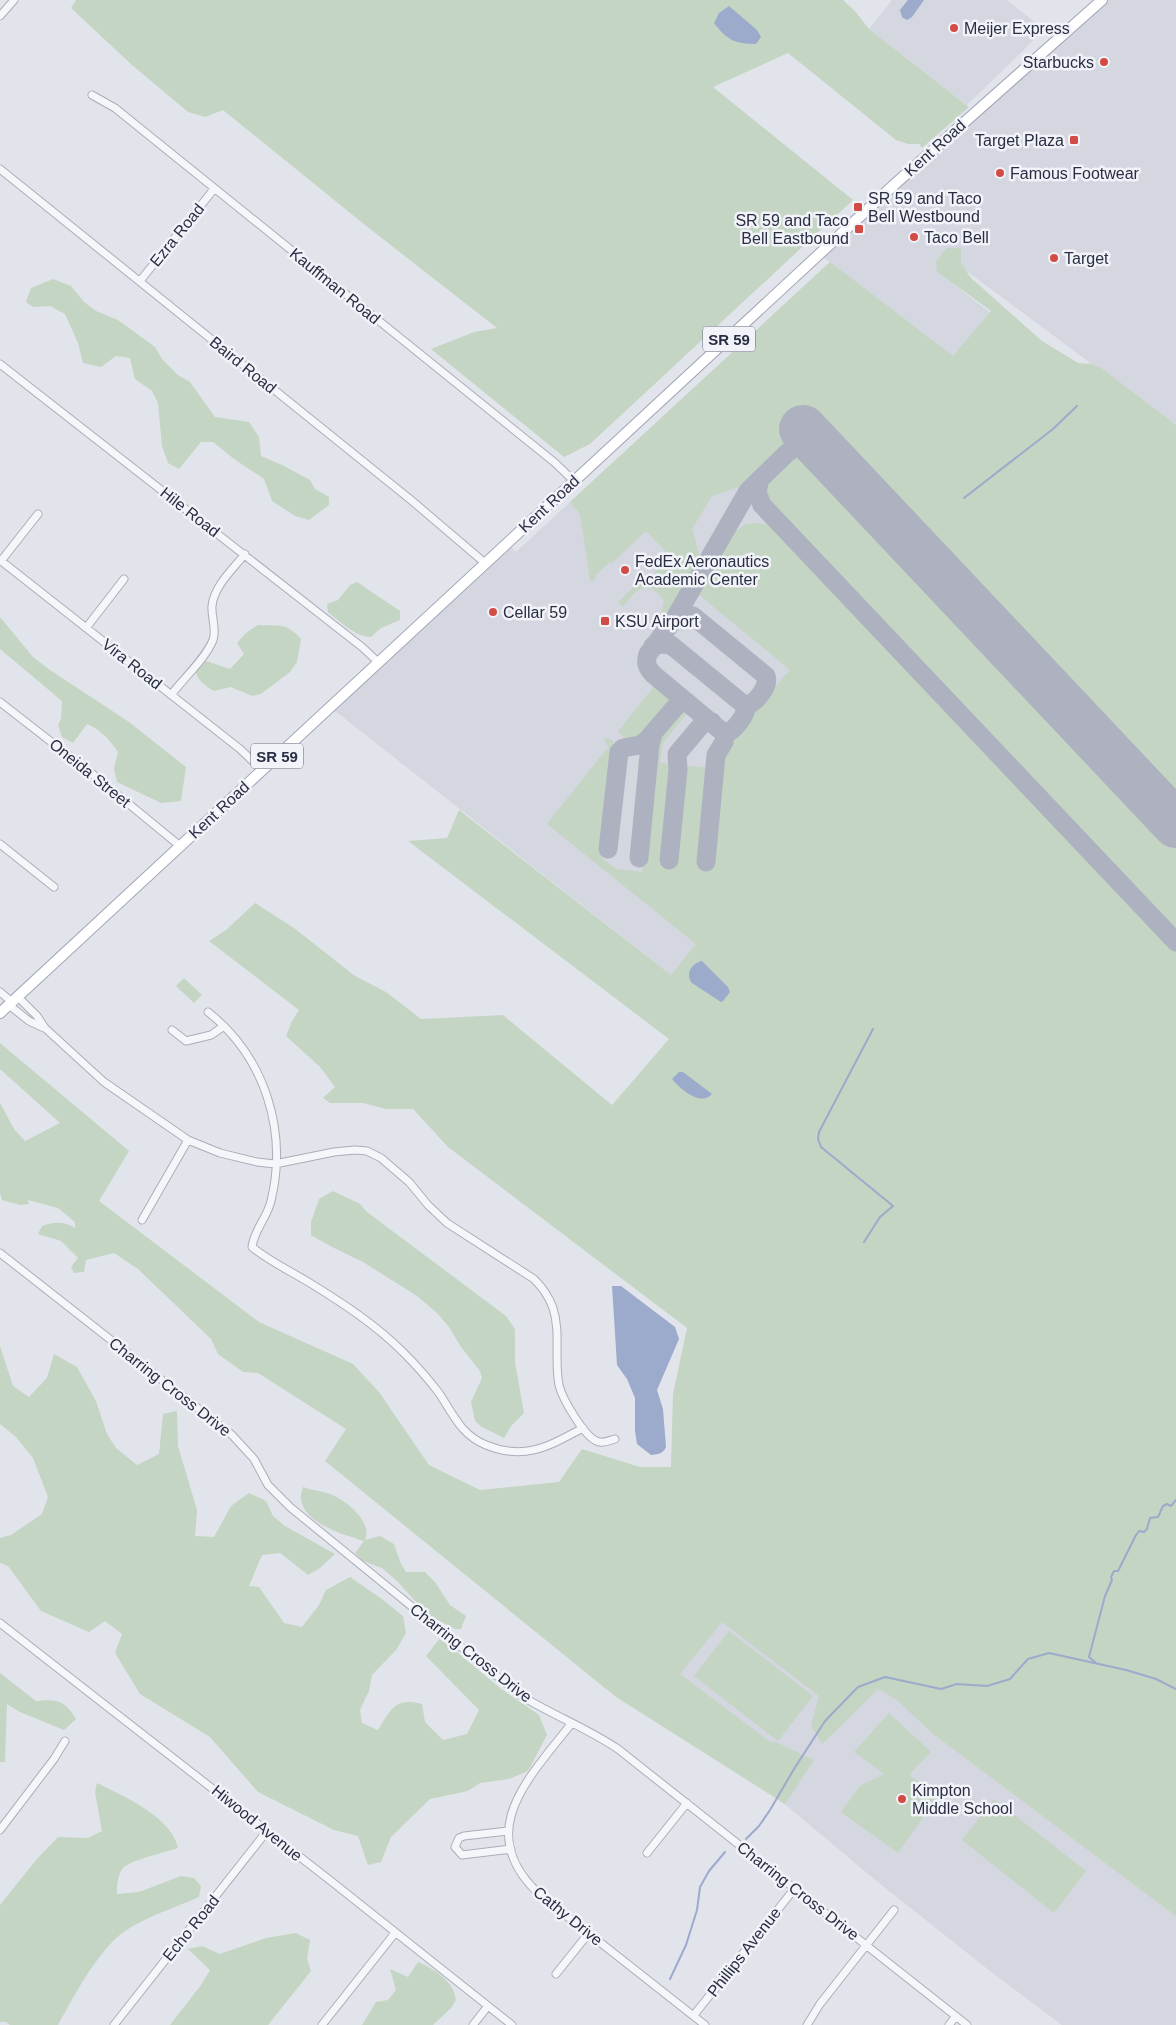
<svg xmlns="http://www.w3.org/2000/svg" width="1176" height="2025" font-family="Helvetica,sans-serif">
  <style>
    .built { fill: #d4d6e0 }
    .green { fill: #c4d5c3 }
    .water { fill: #9caacc }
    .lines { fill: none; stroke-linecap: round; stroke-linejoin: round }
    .stream { stroke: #9caacc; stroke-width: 2 }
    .taxiway { stroke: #aeb2c0; stroke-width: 19 }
    .runway { stroke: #aeb2c0; stroke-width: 48 }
    .street-casing { stroke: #aaadb9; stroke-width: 9 }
    .primary-casing { stroke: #a1a6b7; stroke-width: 12 }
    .street { stroke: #f5f6f9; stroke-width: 7 }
    .primary { stroke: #fff; stroke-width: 10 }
    .poi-dot { fill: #d34b45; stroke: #f2f3f8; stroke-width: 2 }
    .labels { text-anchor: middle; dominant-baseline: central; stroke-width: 5; stroke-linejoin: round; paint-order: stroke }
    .shield { fill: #f2f3f8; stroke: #65697a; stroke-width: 1 }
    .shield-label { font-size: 15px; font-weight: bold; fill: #292e44 }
    .poi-label { font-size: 16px; fill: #292e44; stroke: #f2f3f8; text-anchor: start }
    .street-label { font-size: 16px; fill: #292e44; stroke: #f2f3f8 }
  </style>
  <rect width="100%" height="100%" fill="#e2e4eb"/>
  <path class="built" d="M892 0H1007L1044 30 967 105 869 29Z
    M1108 0H1176V424L1163 417 945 255 937 272 1176 454V1187L671 975 330 707 507 543 516 552 830 262 821 256 1045 53Z
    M735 1572 1176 1909V2025H1062L990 1971 874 1879 787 1806 635 1697Z"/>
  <path class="green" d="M76 0H843L855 11 869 29 969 107 922 148 919 144H908L896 140 788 53 713 87 853 200 590 444 564 457 431 349 474 332 497 328 365 225 223 110 205 117 188 112 132 65 71 8Z
    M947 248H961V262L970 277 1042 341 1078 363 1091 364 1101 368 1176 425V810L810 423 742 486 712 496 692 529 701 560 667 617 661 612 664 602C662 597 659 593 653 590 639 583 631 597 623 607L618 602 640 581 649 580 660 566 657 562 667 553 646 531 612 563 610 562 595 576 596 578 592 582 590 580 580 514 570 502 830 262 953 356 991 311 937 272 936 261Z
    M53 279 71 286 84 302 96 311 118 320 155 347 162 359 178 375 190 382 215 417 249 422 259 437 261 456 282 465 310 480 315 489 329 497V505L309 520 295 516 272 501 264 479 234 459 213 442H201L179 469 168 463 162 446 158 403 152 391 135 379 130 358 116 356 101 367 83 363 78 343 65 314 50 306 33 307 26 302 31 288Z
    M801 452 810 454 815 458 1176 840V932L769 502C765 497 761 491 765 484 769 475 793 455 801 452Z
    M757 523 770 525 780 533 1176 951V1916L932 1733 897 1700 878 1689 822 1744 811 1726 819 1696 722 1622 680 1674 769 1741 778 1743 814 1760 785 1804 616 1697 325 1461 346 1429 258 1373 243 1372 218 1354 211 1339 138 1269 114 1253 86 1260 84 1272 74 1273 71 1267 78 1258 61 1241 38 1234 42 1226C55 1222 63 1221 75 1228V1222L58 1208 28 1200 29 1204 20 1205 2 1200 0 1193V1103L14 1129 25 1141 60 1123 0 1069V1043L129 1151 99 1201 259 1322 353 1364 379 1392 429 1465 480 1490 559 1482 582 1449 640 1467H671L673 1394 687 1328 448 1147 413 1109H386L363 1103H330L323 1098 335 1087 320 1067 286 1036 292 1021 299 1010 209 941 226 930 255 903 294 928 355 976 386 992 421 1019 503 1015 612 1105 669 1039 408 841 447 838 459 810 671 975 696 944 547 824 609 746 603 740 606 738 613 741V749L603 859 616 869 642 872 654 744 660 735 684 708 688 712 663 743 660 763 675 764 666 861H672L682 765 711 768 703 864 710 865 720 760 765 697 790 670 698 594 730 536 745 524Z
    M357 582 400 611V620L381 628 371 637C356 637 340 622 328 612L327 604 338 600 350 585Z
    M0 617 33 657 50 670 129 722 186 767 181 801 161 803 117 782 114 769 118 752C109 739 101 730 87 724L73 743 62 737 58 725 61 719 62 701 0 649Z
    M258 625C279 626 286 622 301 639L297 662 290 672 261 694 252 696 231 687 214 691C205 686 197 680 195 670L203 660 230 669 244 654 237 643 246 633Z
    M655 685 671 698V703L639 739C630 741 625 739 618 732L620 729Z
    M184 978 202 995 194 1003 176 986Z
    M333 1191 360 1204 367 1212 506 1316 515 1329V1362L524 1413 512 1425 504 1438 482 1427 475 1421 471 1402 482 1378 480 1371 461 1347 449 1327 437 1313 417 1296 363 1262 332 1247 311 1235V1222L319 1199Z
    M0 1346 13 1386 29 1397 47 1378 54 1354 77 1367 96 1401 107 1434 116 1448 137 1465 159 1454 163 1414 177 1411 178 1446 197 1510 195 1536 214 1537 231 1506 249 1493 266 1501 273 1516 285 1526 335 1554 320 1568 308 1575 280 1553 262 1555 249 1586 259 1587 284 1623 302 1627 319 1605 326 1590 350 1577 382 1599 403 1616 406 1633 396 1650 372 1675 369 1691 360 1710 362 1723 378 1730C391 1709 395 1697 422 1704L425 1722 443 1740 467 1734 479 1710 426 1656 440 1638 500 1688 539 1715 547 1735 528 1771 509 1779 480 1783 468 1791 430 1799 391 1837 381 1862 368 1865 358 1836 334 1830 258 1792 210 1737 140 1694 115 1653 122 1634 105 1621 89 1632 41 1611 8 1566 0 1563V1538L11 1535 42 1514 48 1497 33 1458 16 1437 0 1424Z
    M303 1487C311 1490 321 1491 330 1494 346 1500 373 1522 365 1540L380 1536 394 1544 401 1564 406 1572H425L435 1582 450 1605 466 1616 461 1629H455L427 1614 398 1582 382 1568 363 1561 355 1553 364 1541C345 1535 304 1524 301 1499 300 1496 302 1490 303 1487Z
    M729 1631 813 1696 778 1741 694 1676Z
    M0 1673 36 1701C56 1699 65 1700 76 1719L64 1730 20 1712 7 1704 5 1762H0Z
    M889 1713 931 1752 909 1775 938 1796 898 1853 841 1812 860 1786 884 1774 854 1752Z
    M97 1783C123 1796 172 1817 178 1848 166 1852 131 1860 123 1868 117 1875 117 1886 117 1894L139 1892 181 1876 194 1878 201 1886 199 1897C175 1908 147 1916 125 1931 98 1950 74 1996 58 2025H10L6 2022H0V1905L36 1860 58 1837 88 1838 102 1831 95 1792Z
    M994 1799 1086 1871 1054 1913 962 1840Z
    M296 1933 310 1940 307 1959 311 1971 268 2025H170L201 1985 210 1970 188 1949 202 1946 220 1954 266 1938Z
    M418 1962C434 1969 454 1981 456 2000L451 2008 433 2025H362L376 2002 388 2000 396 1990 390 1969 408 1977Z"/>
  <path class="water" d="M908 0H924L912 17 907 20 902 17 900 10Z
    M729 6 757 30 761 37 756 44C735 44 727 40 714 23L719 13Z
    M702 961 728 987 730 992 723 1001 721 1002 692 983C685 975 691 963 702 961Z
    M679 1072H683L712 1094C701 1107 680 1089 672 1079Z
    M612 1286H621L675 1327 679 1339 657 1390 663 1409 666 1447C663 1454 658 1454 651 1455L637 1444 635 1431V1398L627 1379 617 1365Z"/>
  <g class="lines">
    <path class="stream" d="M964 498 1053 429 1077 406
      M864 1242 880 1217 893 1206 821 1147 818 1139 819 1132 873 1029
      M1096 1663 1089 1657 1105 1596 1112 1580 1111 1577 1114 1571H1118L1136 1535 1139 1531 1144 1532 1147 1529 1150 1518 1158 1517 1163 1506 1167 1504 1171 1506 1176 1500
      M746 1839 759 1826 770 1810 794 1769 825 1721 858 1687 885 1677 941 1689 957 1684 987 1686 1010 1679 1028 1659 1049 1653 1126 1670 1156 1679 1176 1689
      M670 1979 686 1945 697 1910 700 1887 709 1871 725 1852"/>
    <path class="taxiway" d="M760 479 757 492 762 505 1176 942
      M675 618 683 614 693 616 766 676C770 685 756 703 747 705L743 704
      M653 646 662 644 671 645 743 704 746 709C744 717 735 730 727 733L723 731
      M608 849 619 752 623 748 640 745 646 741 678 704 681 701 687 702
      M639 858 650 745 653 734
      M669 860 678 770 677 754 703 723 712 722
      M706 862 716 755 724 742 725 734 654 675C647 668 645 663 648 654L675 618 748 491 787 453 795 448 808 447 829 457"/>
    <path class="runway" d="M803 429 1176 824"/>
    <defs>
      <path id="street" d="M0 16 14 0
        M92 95 115 108 554 462 574 481
        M0 169 411 500 485 563
        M140 281 214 189
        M0 364 362 647 378 662
        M0 560 240 749 262 770
        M1 561 38 514
        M86 628 124 579
        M171 695C183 679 206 658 213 640 217 629 211 617 212 606 214 586 233 569 245 554
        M0 702 90 772 180 846
        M0 844 54 887
        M0 992 12 1002
        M18 997 37 1016 45 1028 104 1082 188 1140 220 1153 257 1162 275 1164 334 1152 355 1150 367 1151 381 1158 409 1182 428 1205 447 1223 534 1279C542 1287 549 1297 553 1308 561 1333 554 1359 559 1385 562 1398 586 1441 600 1442 605 1443 611 1440 615 1439
        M9 1005 29 1021 44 1028
        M208 1012C265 1057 288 1131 271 1201 267 1218 254 1230 252 1247 269 1261 290 1271 310 1283 344 1304 376 1325 404 1353 416 1365 429 1380 439 1393 453 1414 461 1435 486 1445 525 1461 549 1446 583 1428
        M172 1030 186 1041 211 1035 224 1026
        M142 1220 188 1140
        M0 1253 232 1435 254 1459 268 1485 290 1507 520 1695C552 1715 587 1728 618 1749L967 2025
        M0 1623 336 1885 512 2025
        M571 1724C529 1778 472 1832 540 1895L705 2025
        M0 1830 54 1759 65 1741
        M508 1831 464 1836 459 1838 455 1847 462 1855 511 1849
        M647 1853 687 1803
        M556 1974 588 1934
        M694 2015 795 1888
        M114 2025 267 1831
        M322 2025 395 1933
        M473 2025 488 2006
        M807 2025 820 2004 894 1910
        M949 2025 956 2016"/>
      <path id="primary" d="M0 1013 896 183 1102 0"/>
    </defs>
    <use href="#street" class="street-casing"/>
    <use href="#primary" class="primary-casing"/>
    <use href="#street" class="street"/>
    <use href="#primary" class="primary"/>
  </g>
  <g class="poi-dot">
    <circle cx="954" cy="28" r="5"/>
    <circle cx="1104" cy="62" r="5"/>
    <rect x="1069" y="135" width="10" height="10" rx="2.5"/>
    <circle cx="1000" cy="173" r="5"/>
    <rect x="853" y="202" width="10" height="10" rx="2.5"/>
    <rect x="854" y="224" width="10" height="10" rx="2.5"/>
    <circle cx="914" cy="237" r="5"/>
    <circle cx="1054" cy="258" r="5"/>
    <circle cx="625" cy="570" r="5"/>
    <circle cx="493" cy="612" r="5"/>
    <rect x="600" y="616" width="10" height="10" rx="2.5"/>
    <circle cx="902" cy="1799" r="5"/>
  </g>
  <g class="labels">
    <g class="shield">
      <rect x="703" y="326.5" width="52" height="25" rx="4"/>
      <rect x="251" y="743.5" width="52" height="25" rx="4"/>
    </g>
    <g class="shield-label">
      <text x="729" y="339">SR 59</text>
      <text x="277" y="756">SR 59</text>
    </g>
    <g class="poi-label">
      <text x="964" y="28">Meijer Express</text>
      <text x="1094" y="62" text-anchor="end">Starbucks</text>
      <text x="1064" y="140" text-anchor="end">Target Plaza</text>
      <text x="1010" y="173">Famous Footwear</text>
      <text x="868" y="198">SR 59 and Taco<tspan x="868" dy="18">Bell Westbound</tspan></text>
      <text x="849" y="220" text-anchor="end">SR 59 and Taco<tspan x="849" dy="18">Bell Eastbound</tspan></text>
      <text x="924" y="237">Taco Bell</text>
      <text x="1064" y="258">Target</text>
      <text x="635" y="561">FedEx Aeronautics<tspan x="635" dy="18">Academic Center</tspan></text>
      <text x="503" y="612">Cellar 59</text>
      <text x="615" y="621">KSU Airport</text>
      <text x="912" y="1790">Kimpton<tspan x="912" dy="18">Middle School</tspan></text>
    </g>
    <g class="street-label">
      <text transform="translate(935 148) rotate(-42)">Kent Road</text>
      <text transform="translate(177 235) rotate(-51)">Ezra Road</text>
      <text transform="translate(335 286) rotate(39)">Kauffman Road</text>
      <text transform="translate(243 365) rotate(39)">Baird Road</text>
      <text transform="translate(549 504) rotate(-43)">Kent Road</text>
      <text transform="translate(190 512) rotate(38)">Hile Road</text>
      <text transform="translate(132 664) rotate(38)">Vira Road</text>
      <text transform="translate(90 773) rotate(39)">Oneida Street</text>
      <text transform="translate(219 810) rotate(-43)">Kent Road</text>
      <text transform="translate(170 1387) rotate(38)">Charring Cross Drive</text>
      <text transform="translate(471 1653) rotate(38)">Charring Cross Drive</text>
      <text transform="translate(257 1823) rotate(39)">Hiwood Avenue</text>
      <text transform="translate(798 1891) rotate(38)">Charring Cross Drive</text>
      <text transform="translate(568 1916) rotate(39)">Cathy Drive</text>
      <text transform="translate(191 1928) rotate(-51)">Echo Road</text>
      <text transform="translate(744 1952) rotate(-52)">Phillips Avenue</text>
    </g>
  </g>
</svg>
